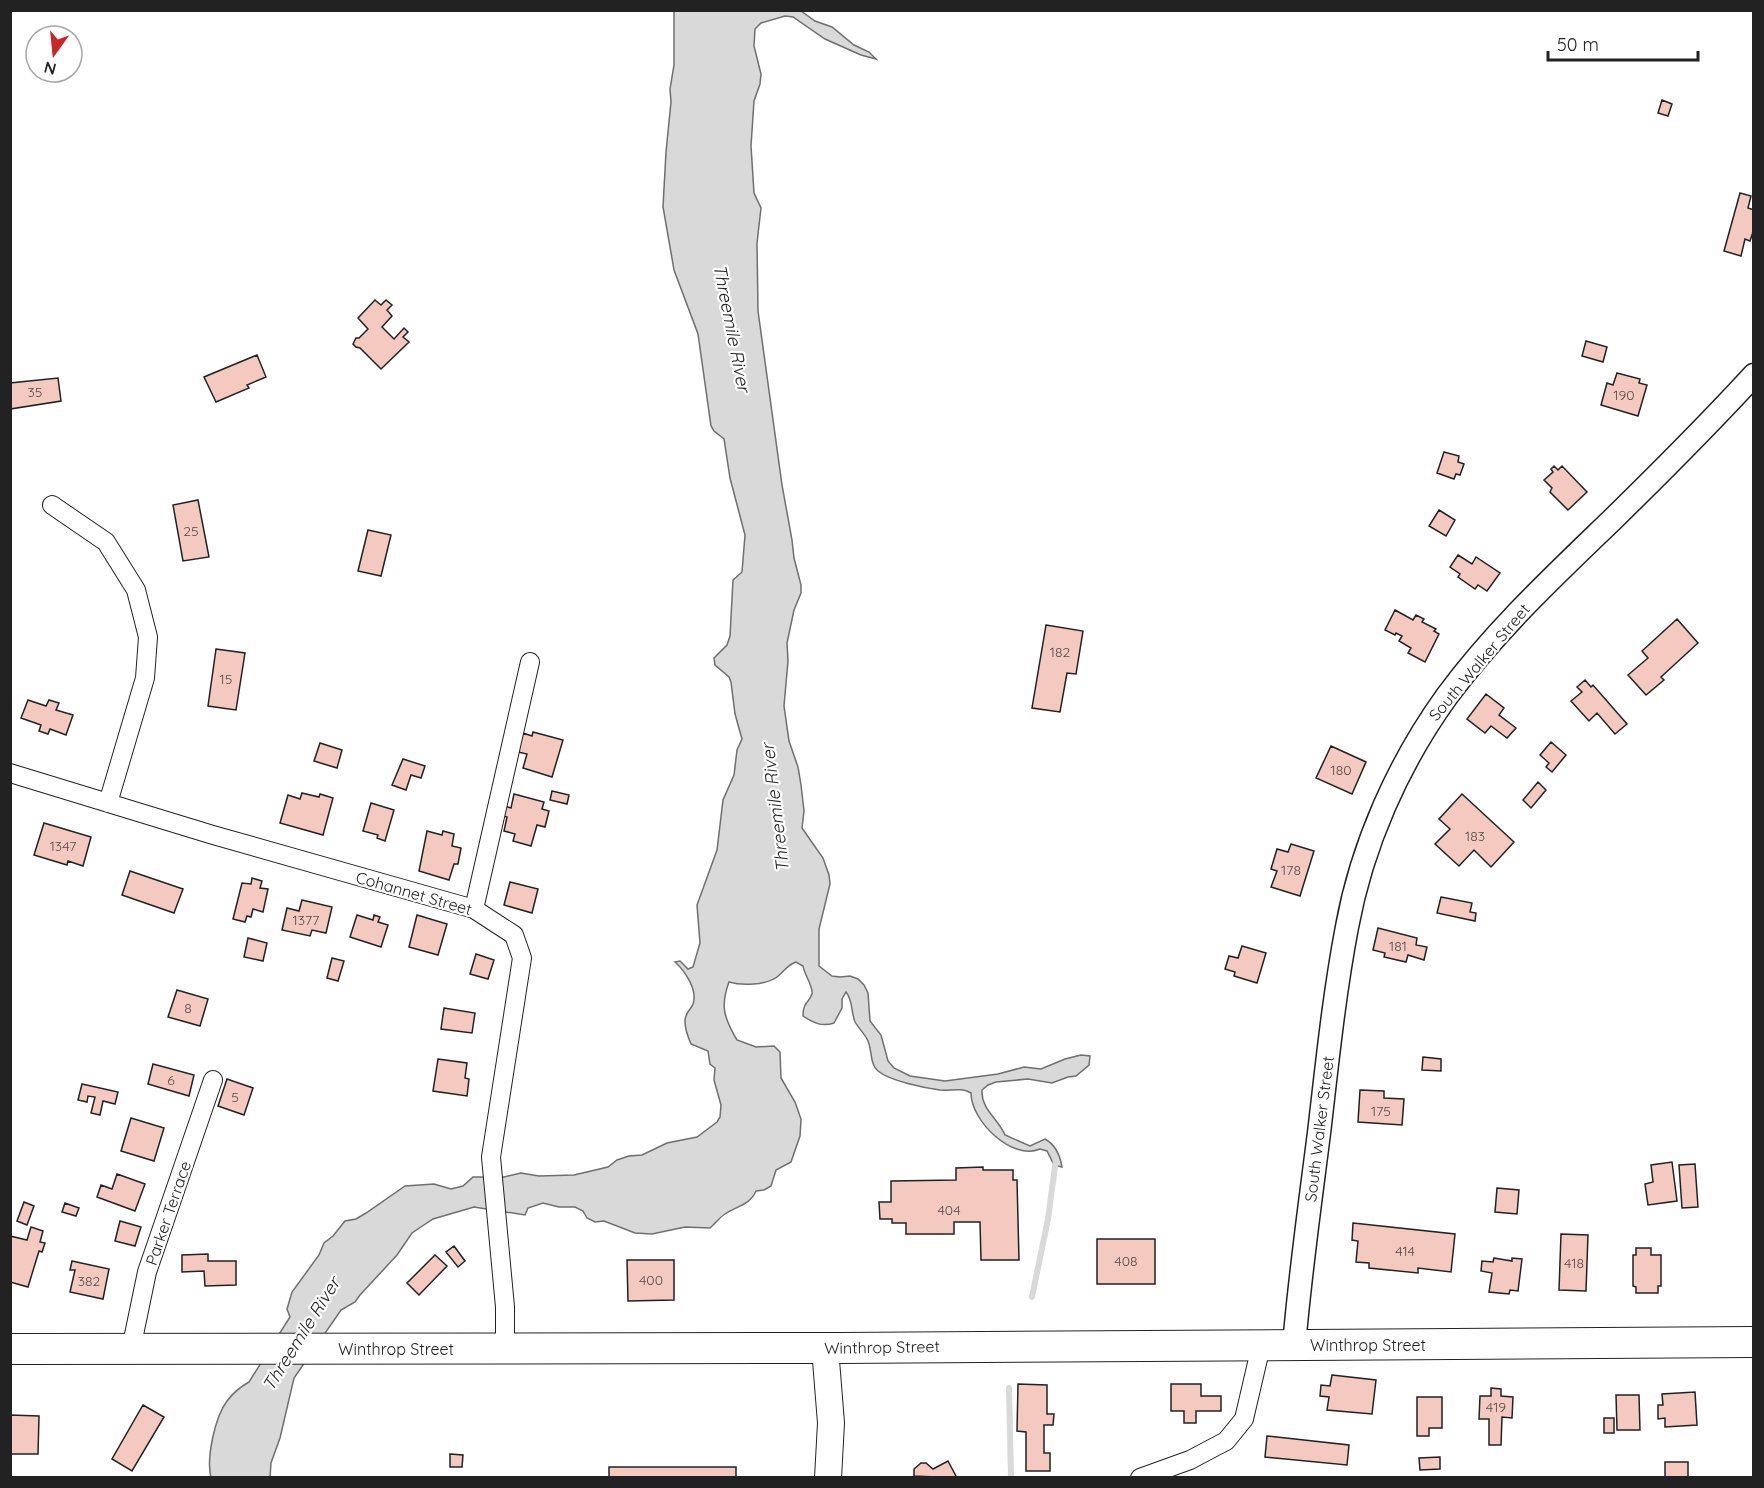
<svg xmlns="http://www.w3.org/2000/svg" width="1764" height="1488" font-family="Quicksand,sans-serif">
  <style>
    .water { fill: #d9d9d9; stroke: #6f6f6f; stroke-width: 1.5 }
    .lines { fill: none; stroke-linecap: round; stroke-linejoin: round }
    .stream { stroke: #d9d9d9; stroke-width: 6 }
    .building { fill: #f3c9c0; stroke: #222; stroke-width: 1.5 }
    .minor-casing { stroke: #222; stroke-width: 20 }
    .tertiary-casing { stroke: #222; stroke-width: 25 }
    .secondary-casing { stroke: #222; stroke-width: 28 }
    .trunk-casing { stroke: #222; stroke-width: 32 }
    .minor { stroke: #fff; stroke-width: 18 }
    .tertiary { stroke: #fff; stroke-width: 22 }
    .secondary { stroke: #fff; stroke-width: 26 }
    .trunk { stroke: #fff; stroke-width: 30 }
    .labels { text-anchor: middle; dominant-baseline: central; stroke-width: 4.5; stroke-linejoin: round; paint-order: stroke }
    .number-label { font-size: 14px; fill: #564c4a }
    .street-label { font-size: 16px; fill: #222; stroke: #fff }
    .water-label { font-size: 18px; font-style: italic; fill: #222; stroke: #fff }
  </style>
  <rect width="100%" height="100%" fill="#fff"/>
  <path class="water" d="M674 11H801L815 21 832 27 854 45 869 52 876 59 861 55 825 39 793 17 785 16 761 23 755 29 754 46 761 74 760 84 754 101 751 146 754 193 761 208 757 243 758 311 782 485 792 540 794 558 801 585V593L794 610 787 643 788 661 784 706 789 741 798 767 801 785 804 811 802 828 823 858 829 875 830 884 819 929V966L832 976 840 977 850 976 858 979 864 985 868 993 870 1021 881 1035 888 1061 894 1068 910 1076 945 1081 998 1074 1024 1067 1041 1069 1065 1059 1081 1055 1090 1056 1089 1065 1076 1076 1068 1077 1052 1083 1028 1079 996 1082 988 1085 982 1090C981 1110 998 1118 1005 1135L1030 1146 1045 1139C1056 1145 1060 1155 1062 1167L1054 1165 1047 1151 1040 1149C1012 1161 971 1121 971 1093 961 1087 951 1091 940 1090 925 1088 890 1081 878 1071 870 1065 872 1050 868 1041 865 1034 859 1029 855 1022 851 1012 853 1000 846 992L842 999V1008L834 1023C822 1027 813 1023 803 1016 803 1002 809 1003 812 994 814 988 804 974 803 966L796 962C787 965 785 971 777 977 766 985 742 986 729 982 720 1006 724 1018 737 1040L756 1047 774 1046 780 1052 781 1078 795 1102 801 1119 800 1136 791 1162 776 1170 771 1186 764 1190 756 1191C750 1205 737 1206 725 1214 719 1218 715 1224 710 1228L685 1227 652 1234 635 1233 604 1221 595 1222 587 1218 583 1211 575 1207H559L543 1203 528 1208 525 1215 474 1207 433 1219 412 1233 397 1255 360 1295 355 1302 341 1310 294 1378 280 1438 271 1463 270 1477 211 1478C206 1458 215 1417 227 1401 233 1393 240 1387 249 1382L290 1317 287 1309 292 1292 319 1255 324 1243 333 1236 345 1221 356 1219 366 1213 405 1186 434 1184 451 1189 463 1186 473 1177H504L521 1173 539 1176 574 1175 608 1167 617 1160 629 1156 642 1155 667 1143 697 1137 717 1122 720 1117 721 1105 714 1080 715 1068 710 1064 708 1051 691 1044C688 1037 683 1023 686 1016 687 1011 692 1008 693 1004 698 990 685 971 675 962L680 961 688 969 693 967 700 943 697 905 717 850 723 800 734 775 737 750 742 739 735 714 731 682 729 677 715 665 714 658 727 645 730 636 733 580 742 572 745 535 730 478 724 439 714 431 711 426 698 334 674 270 663 207 666 152 671 102 670 89 674 65Z"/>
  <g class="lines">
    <path class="stream" d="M1032 1297 1048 1219 1056 1159
      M1009 1388 1011 1478"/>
  </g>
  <path class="building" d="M1662 100 1672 104 1668 116 1658 113Z
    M1740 193 1751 196 1748 208 1754 210V229L1750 241 1745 239 1741 256 1724 251Z
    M375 300 381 305 386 300 392 305 387 310 392 316 382 327 394 339 404 328 408 332 403 337 409 342 381 369 360 348 356 347 353 344 356 338H359L368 329 358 318Z
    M1586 341 1607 347 1603 362 1582 356Z
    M257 355 266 377 247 385 249 388 216 402 204 377Z
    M1617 373 1640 379 1639 383 1647 385 1638 416 1601 405 1607 383 1613 385Z
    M58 378 61 401 10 409V383Z
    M1444 452 1459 456 1458 462 1464 464 1460 475 1456 474 1454 479 1437 473Z
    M1554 466 1558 470 1562 466 1587 492 1568 510 1550 492 1552 488 1544 480 1553 472 1551 469Z
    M198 500 209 557 183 561 173 505Z
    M1439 510 1455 520 1446 536 1429 526Z
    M368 530 391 535 381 576 358 571Z
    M1458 555 1472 564 1476 557 1500 573 1487 591 1478 585 1475 589 1458 577 1460 574 1450 567Z
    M1395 610 1413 620 1416 615 1424 619 1422 622 1436 629 1434 631 1439 634 1425 662 1408 653 1411 648 1399 641 1402 636 1396 633 1395 635 1385 630Z
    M1677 619 1698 643 1661 677 1664 680 1646 695 1628 675 1648 658 1642 651Z
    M1046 625 1083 631 1076 674 1067 673 1060 712 1032 708Z
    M216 649 245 653 236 710 208 706Z
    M1585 680 1591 687 1593 685 1627 724 1615 734 1597 713 1589 721 1571 701 1582 692 1577 687Z
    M1486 694 1504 708 1499 715 1516 728 1507 738 1491 726 1485 733 1467 719Z
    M28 700 46 706 49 700 59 703 56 710 73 715 66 735 50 729 48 734 39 731 41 725 21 718Z
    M533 732 563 740 552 777 523 768 527 754 518 752 523 733 532 736Z
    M1551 742 1566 755 1552 772 1546 767 1549 763 1540 755Z
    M320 743 342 750 337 768 314 761Z
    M1331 746 1366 762 1352 794 1316 778Z
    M403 759 425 766 421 778 411 775 406 790 392 785Z
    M1538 782 1546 790 1531 808 1523 800Z
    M552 791 569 795 567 804 550 800Z
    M302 793 319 797 320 794 333 798 323 835 280 823 288 795 300 799Z
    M514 794 544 802 542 809 549 811 545 827 537 825 531 846 513 841 515 834 504 831 507 817 500 815 502 805 511 808Z
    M1462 794 1514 842 1491 867 1474 850 1459 866 1435 844 1450 829 1439 819Z
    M371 803 394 810 385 841 377 838 378 835 363 831Z
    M44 823 91 837 83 866 68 861 67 865 34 855Z
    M427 831 442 835 443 831 454 834 452 846 461 848 458 864H454L449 880 419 871Z
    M1291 844 1314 851 1300 896 1271 887 1277 871 1271 869 1277 849 1288 852Z
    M130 871 183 889 174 913 122 895Z
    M252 878 262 881 260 888 268 889 263 912 253 909 251 917 247 916 245 922 233 919 242 883 251 884Z
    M510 882 538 889 532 913 504 905Z
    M1441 897 1472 903 1470 912 1476 913 1475 921 1437 913Z
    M302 900 332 907 326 933 312 930 310 936 282 930 287 908 299 911Z
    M357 915 373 920 374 915 380 917 378 922 388 925 381 947 350 937Z
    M417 915 447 924 438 955 409 947Z
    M1378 928 1417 938 1416 945 1427 947 1424 960 1408 955 1406 962 1384 957 1385 953 1373 950Z
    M248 938 267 943 263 961 244 957Z
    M1242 946 1266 953 1257 983 1234 976 1235 972 1225 969 1229 956 1238 958Z
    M476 954 494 960 488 979 470 974Z
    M332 958 344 961 338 981 327 978Z
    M177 990 208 999 200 1026 168 1017Z
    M444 1008 475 1013 472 1033 441 1029Z
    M1423 1057 1441 1059V1071L1422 1070Z
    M438 1059 467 1063 465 1078 469 1079 467 1096 433 1091Z
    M153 1064 194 1075 189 1096 148 1084Z
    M227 1079 253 1088 244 1115 218 1106Z
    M82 1084 118 1092 115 1104 103 1101 100 1115 91 1113 95 1097 88 1096 87 1102 78 1100Z
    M1360 1090 1384 1091V1098L1404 1099 1402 1125 1358 1122Z
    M131 1118 164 1128 154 1161 121 1151Z
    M1672 1162 1677 1201 1648 1205 1645 1184 1653 1182 1651 1165Z
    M1695 1164 1698 1207 1682 1208 1679 1165Z
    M983 1167V1170H1013V1180H1017L1019 1260H981L980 1222H954V1234H906V1223H892V1219H880L879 1202H891V1181L956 1180V1168Z
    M117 1174 145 1184 135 1211 97 1197 101 1185 112 1189Z
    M1497 1188 1519 1190 1517 1214 1495 1212Z
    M24 1202 34 1206 27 1225 17 1221Z
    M65 1203 79 1208 76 1216 62 1212Z
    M120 1221 141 1227 135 1246 115 1241Z
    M1353 1223 1455 1234 1451 1272 1418 1268V1273L1369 1268V1263L1356 1262 1358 1241 1352 1240Z
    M31 1227 43 1231 40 1242 45 1243 42 1252 39 1251 28 1287 10 1282V1236L27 1240Z
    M1561 1234 1588 1235 1586 1291 1559 1290Z
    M1097 1239H1155V1284H1097Z
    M454 1246 465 1261 458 1267 446 1252Z
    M1636 1248H1651V1255H1661V1286H1658V1293H1636V1287L1633 1286V1255H1636Z
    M208 1254V1261H236V1285L205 1286 204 1271 182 1272V1255Z
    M435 1255 447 1266 419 1295 407 1283Z
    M1494 1258 1512 1261V1258L1522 1259 1518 1291 1510 1290 1509 1294 1489 1292 1492 1273 1481 1271 1482 1261 1493 1262Z
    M627 1260H674V1300L628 1301Z
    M72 1261 109 1269 103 1299 70 1292 75 1270H70Z
    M1332 1375 1376 1380 1372 1414 1327 1410 1329 1397 1320 1396 1321 1385 1330 1386Z
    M1018 1384 1047 1385V1414H1054L1053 1425H1044V1453H1050V1471H1026V1432L1017 1431Z
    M1171 1384H1201V1396H1221V1411H1196V1423H1184V1411H1171Z
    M1491 1388 1501 1389V1396L1513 1397 1512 1418 1502 1417 1501 1445H1489V1419H1479L1480 1396H1491Z
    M1695 1392 1697 1425 1665 1427V1418L1658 1419V1405H1663L1662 1394Z
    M1616 1395H1639L1640 1430H1617Z
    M1417 1397H1442V1428H1429V1436H1417Z
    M143 1405 164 1417 132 1471 112 1459Z
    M10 1415 39 1416 38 1454H10Z
    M1604 1418H1614V1433H1604Z
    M1267 1436 1349 1445 1347 1465 1265 1457Z
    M450 1454 463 1455 462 1467H450Z
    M1440 1457V1469L1420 1470 1419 1458Z
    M948 1461 957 1478 914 1476V1469L921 1463H926L933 1469Z
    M1665 1462H1688V1478H1665Z
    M609 1467H736V1478H609Z"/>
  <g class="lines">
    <defs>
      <path id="minor" d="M52 505 106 542 136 590 148 637 145 678 108 803
        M10 773 213 835 474 909 514 935 522 958 491 1157 505 1307V1349
        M474 909 530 662
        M131 1349 147 1272 213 1080
        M1140 1478 1190 1460 1226 1441 1244 1419 1261 1346"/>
      <path id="tertiary" d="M1294 1346C1300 1274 1310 1204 1319 1133 1327 1065 1334 995 1347 927 1362 845 1398 764 1447 696 1495 631 1554 576 1612 520 1660 473 1708 425 1754 375"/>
      <path id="secondary" d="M825 1348 831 1423 828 1478"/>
      <path id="trunk" d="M10 1349 839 1348 1754 1342"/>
    </defs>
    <use href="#minor" class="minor-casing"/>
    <use href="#tertiary" class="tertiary-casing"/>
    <use href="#secondary" class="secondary-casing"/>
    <use href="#trunk" class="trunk-casing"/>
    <use href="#minor" class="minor"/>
    <use href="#tertiary" class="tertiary"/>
    <use href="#secondary" class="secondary"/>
    <use href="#trunk" class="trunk"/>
  </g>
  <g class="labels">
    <g class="number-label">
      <text x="35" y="392">35</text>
      <text x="1624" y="395">190</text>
      <text x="191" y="531">25</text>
      <text x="1060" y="652">182</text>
      <text x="226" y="679">15</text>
      <text x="1341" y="770">180</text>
      <text x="1475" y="836">183</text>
      <text x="63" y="846">1347</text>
      <text x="1291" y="870">178</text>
      <text x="306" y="920">1377</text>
      <text x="1398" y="946">181</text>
      <text x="188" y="1008">8</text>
      <text x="171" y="1080">6</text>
      <text x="235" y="1097">5</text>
      <text x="1381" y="1111">175</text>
      <text x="949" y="1210">404</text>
      <text x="1405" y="1251">414</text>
      <text x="1126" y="1261">408</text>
      <text x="1574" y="1263">418</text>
      <text x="651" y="1280">400</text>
      <text x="89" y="1281">382</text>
      <text x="1496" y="1407">419</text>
    </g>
    <g class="street-label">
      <text transform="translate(1479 662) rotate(-50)">South Walker Street</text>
      <text transform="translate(414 893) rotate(16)">Cohannet Street</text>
      <text transform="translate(1319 1129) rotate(-83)">South Walker Street</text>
      <text transform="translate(168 1213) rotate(-71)">Parker Terrace</text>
      <text x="1368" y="1345">Winthrop Street</text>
      <text transform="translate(882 1347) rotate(-1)">Winthrop Street</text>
      <text x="396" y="1349">Winthrop Street</text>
    </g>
    <g class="water-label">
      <text transform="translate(732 328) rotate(79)">Threemile River</text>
      <text transform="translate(775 808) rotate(-97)">Threemile River</text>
      <text transform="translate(301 1334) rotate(-58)">Threemile River</text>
    </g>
  </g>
  <rect width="1764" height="1488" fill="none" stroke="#222222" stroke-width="24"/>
  <g transform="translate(54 54) rotate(195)"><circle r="28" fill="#ffffff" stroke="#a7a7a7" stroke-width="1.5"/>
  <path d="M0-4.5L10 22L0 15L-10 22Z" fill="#c62828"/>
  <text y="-9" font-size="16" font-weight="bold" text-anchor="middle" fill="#222222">N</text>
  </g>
  <path d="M1548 51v9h150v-9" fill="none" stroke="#222222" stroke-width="3"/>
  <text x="1557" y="51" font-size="18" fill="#222222" stroke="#ffffff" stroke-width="4.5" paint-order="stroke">50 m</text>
</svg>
